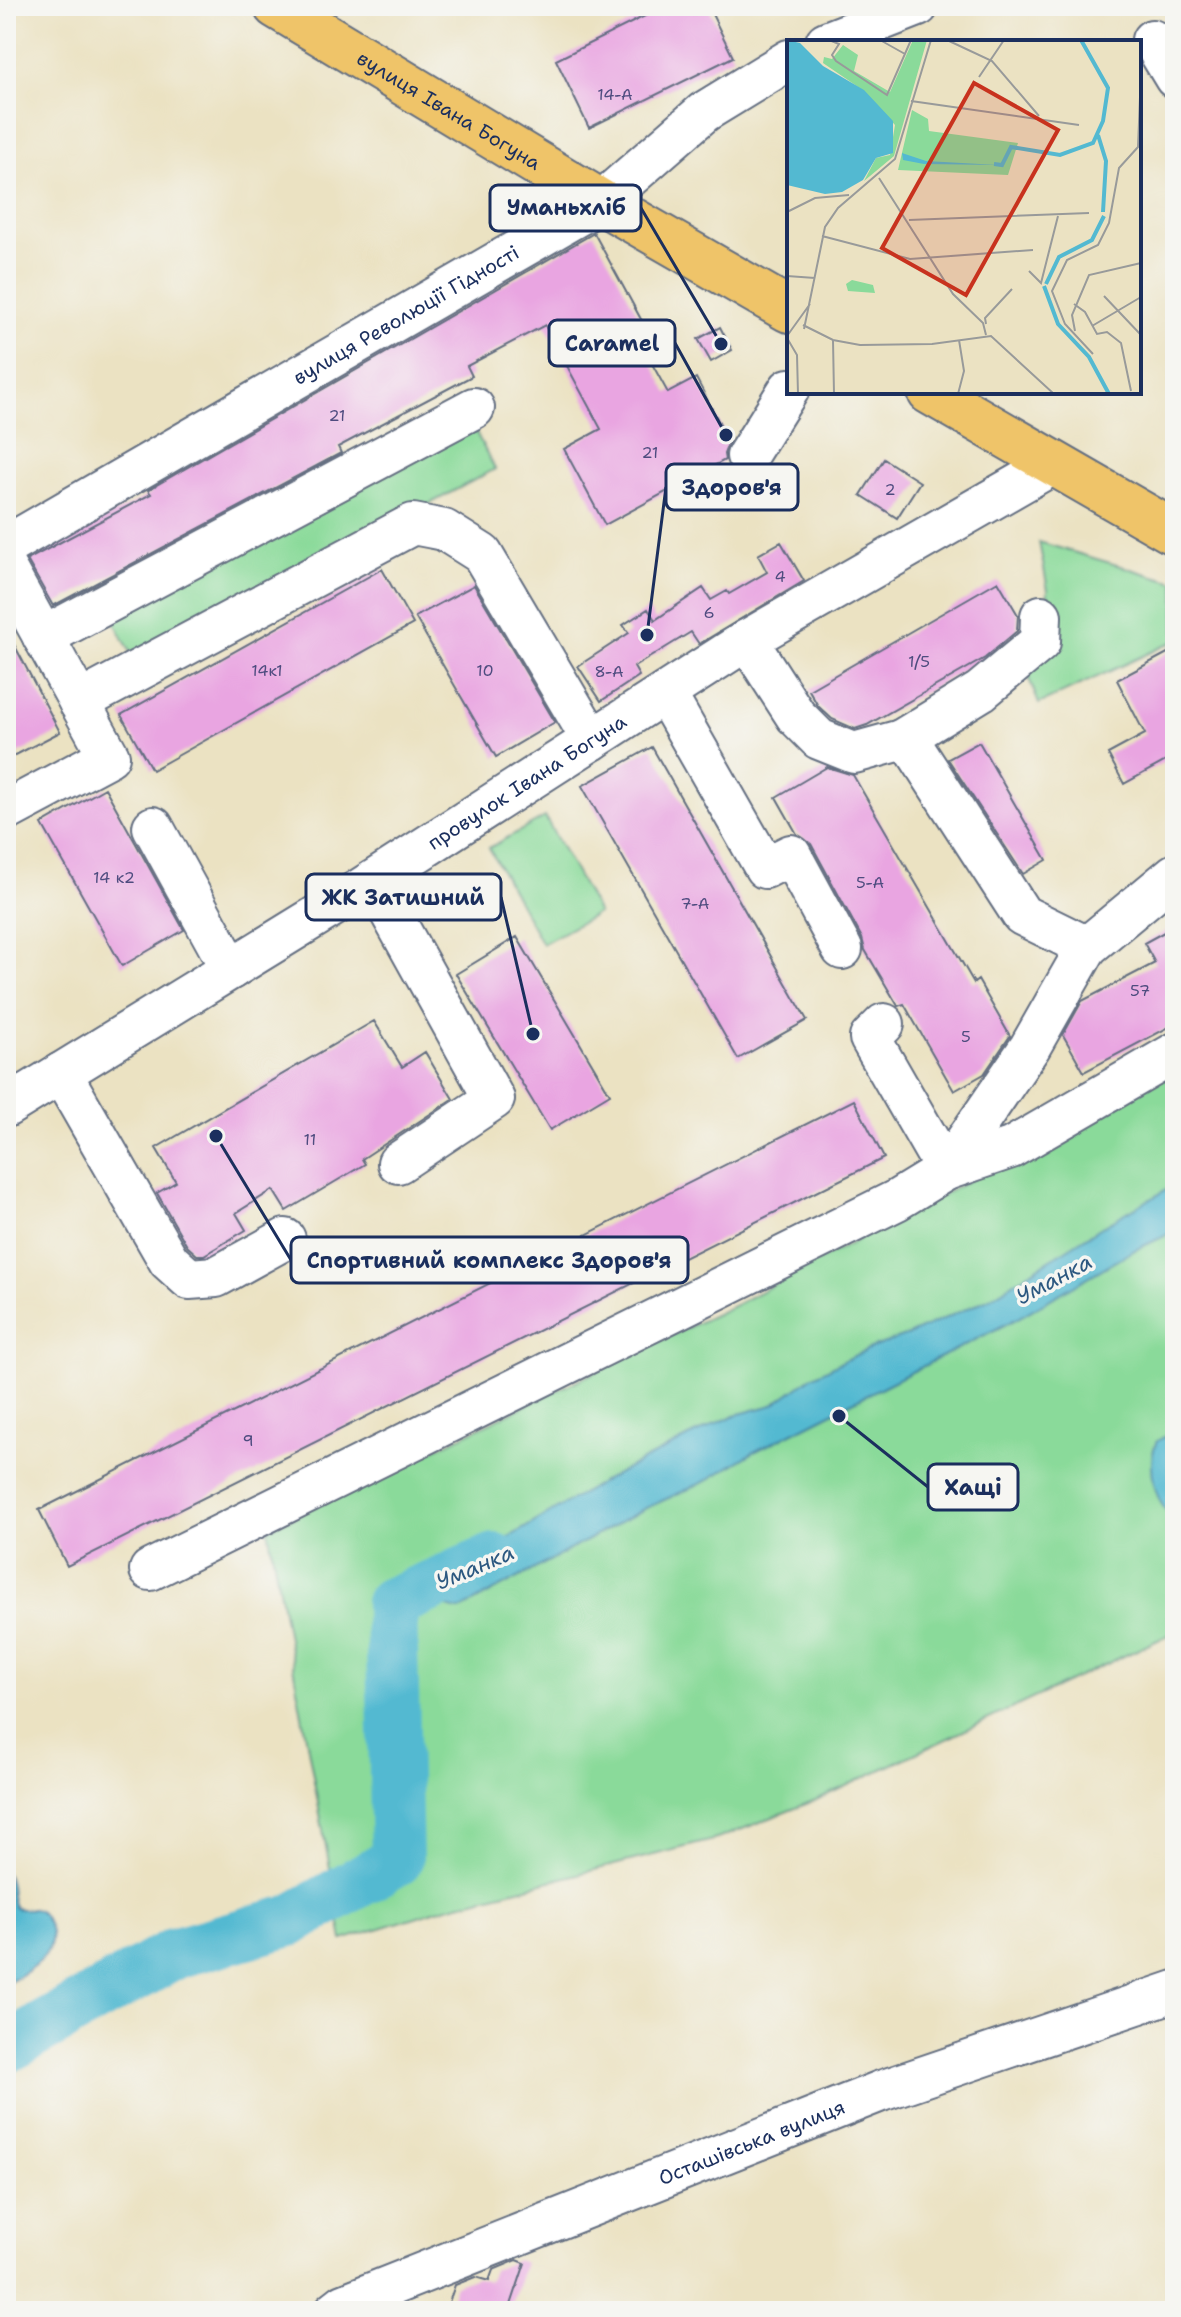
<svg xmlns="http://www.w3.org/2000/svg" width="1181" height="2317" font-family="'Shantell Sans',sans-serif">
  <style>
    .green { fill: #8ada9a; stroke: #52847c; stroke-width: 2 }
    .water { fill: #53b9d1; stroke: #377498; stroke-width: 2 }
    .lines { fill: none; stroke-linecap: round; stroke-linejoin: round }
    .river { stroke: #53b9d1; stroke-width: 52 }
    .building { fill: #e9a5e1 }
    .minor-casing { stroke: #646e81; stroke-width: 44 }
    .major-casing { stroke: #646e81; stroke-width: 48 }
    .minor { stroke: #fff; stroke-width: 40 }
    .major { stroke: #efc469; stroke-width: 44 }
    .labels { text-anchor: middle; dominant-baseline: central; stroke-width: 7; stroke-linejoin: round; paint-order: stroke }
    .number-label { font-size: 16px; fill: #4e4c7f }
    .street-label { font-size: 20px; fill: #1b2f5e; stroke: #f6f6f2 }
    .water-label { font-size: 22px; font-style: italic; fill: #2c5880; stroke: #f6f6f2 }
    .inset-river { fill: none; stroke: #53b9d1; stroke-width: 4 }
    .inset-road { fill: none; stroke: #989a9a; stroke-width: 2 }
    .view { fill: #c8321e; fill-opacity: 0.15; stroke: #c8321e; stroke-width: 4 }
    .inset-edge { fill: none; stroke: #1b2f5e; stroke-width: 4 }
    .leader { fill: none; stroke: #1b2f5e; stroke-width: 3 }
    .callout-dot { fill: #1b2f5e; stroke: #f6f6f2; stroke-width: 3 }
    .callout { fill: #f6f6f2; stroke: #1b2f5e; stroke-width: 3 }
    .callout-label { font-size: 22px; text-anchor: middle; font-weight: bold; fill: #1b2f5e }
  </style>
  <rect width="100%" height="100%" fill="#f6f6f2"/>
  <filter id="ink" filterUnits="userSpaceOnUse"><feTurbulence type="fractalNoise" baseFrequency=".0125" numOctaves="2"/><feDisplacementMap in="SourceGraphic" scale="16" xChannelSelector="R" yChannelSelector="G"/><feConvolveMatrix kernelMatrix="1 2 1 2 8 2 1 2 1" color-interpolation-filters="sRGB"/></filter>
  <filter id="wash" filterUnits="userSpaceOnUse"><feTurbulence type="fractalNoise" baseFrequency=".006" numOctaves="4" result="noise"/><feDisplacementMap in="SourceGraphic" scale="32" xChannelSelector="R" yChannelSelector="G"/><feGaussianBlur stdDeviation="1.8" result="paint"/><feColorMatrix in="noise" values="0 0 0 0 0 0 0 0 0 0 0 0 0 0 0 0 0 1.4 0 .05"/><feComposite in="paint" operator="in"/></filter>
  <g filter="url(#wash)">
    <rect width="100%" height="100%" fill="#ebe2c2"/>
    <path class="green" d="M471 423 495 469 135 661 111 615Z
      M1039 542 1175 582V641L1039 704 1024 666 1046 613 1048 590Z
      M545 817 598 913 542 944 489 848Z
      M1175 1063V1632L816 1800 717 1839 447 1907 343 1940 268 1529 737 1304 995 1167Z"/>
    <path class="water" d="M1175 1185V1231L1133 1251 1016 1319 754 1452 702 1483 644 1509 460 1610C438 1608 436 1599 426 1581L518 1532 607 1479 705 1429 735 1415 773 1405 813 1376 868 1349 908 1335 988 1299 1108 1223Z
      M1175 1431V1518C1154 1506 1146 1462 1157 1441Z
      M6 1874C14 1884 7 1895 15 1908 22 1910 28 1908 34 1909 41 1910 44 1917 47 1922 64 1951 28 1972 6 1983Z"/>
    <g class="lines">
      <path class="river" d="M6 2048 176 1953 290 1921 397 1860 391 1603 495 1559"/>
    </g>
    <g id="blocks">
      <path class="building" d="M665 6H708L733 57 589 128 556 60Z
        M594 233 643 323 633 329 668 393 696 378 729 441 724 454 725 460 605 525 564 449 601 429 545 325 467 366 472 376 338 447 341 453 53 606 27 560 151 494 148 490Z
        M720 327 732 350 711 362 698 339Z
        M884 459 920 482 897 518 861 495Z
        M781 542 804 581 699 644 691 632 634 667 639 676 601 701 578 666 629 633 623 625 648 609 655 620 703 588 711 600 727 591 729 594 767 572 758 555Z
        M382 569 413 624 152 770 121 715Z
        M998 581 1018 615 1017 631 985 658 867 725 855 729 832 719 818 706 809 690Z
        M474 585 555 722 496 757 415 617Z
        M6 629 60 732 6 760Z
        M1175 649V756L1124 784 1108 754 1145 734 1117 680Z
        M979 742 1047 860 1023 874 948 759Z
        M652 747 807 1020 738 1059 582 786Z
        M827 767 853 775 974 983 978 980 1010 1036 984 1074 954 1091 904 1004 898 1006 865 950 862 938 811 844 797 834 776 797Z
        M105 788 184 930 122 966 42 824Z
        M1175 926V1024L1084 1072 1063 1035 1082 1001 1155 963 1144 943Z
        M517 937 610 1094 550 1130 456 974Z
        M374 1021 402 1067 425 1052 453 1099 362 1159 365 1164 286 1211 273 1190 236 1213 246 1230 204 1255H197L187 1246 157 1193 176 1182 156 1148Z
        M854 1100 884 1158 67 1566 39 1510Z
        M517 2260 525 2263 509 2311H446L455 2285 475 2277 489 2281 493 2270Z"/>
    </g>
  </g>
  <g filter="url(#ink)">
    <use href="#blocks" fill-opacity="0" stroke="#646e81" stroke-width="2"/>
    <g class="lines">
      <defs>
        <g id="minor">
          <path d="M1152 40 1175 78"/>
          <path d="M826 42 918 6"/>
          <path d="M747 456 789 389"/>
          <path id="s1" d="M6 546 601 202 704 112 789 60"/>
          <path d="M6 569 109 756 6 811"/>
          <path d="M43 637 474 408"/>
          <path d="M747 640 796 716 819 739 854 753 901 740 910 742 1022 915 1087 947 1175 874"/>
          <path d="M665 693 765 868 791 855 842 949"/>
          <path d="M79 702 413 524 444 530 482 554 592 740"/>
          <path d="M901 740 981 691 1040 642 1041 616"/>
          <path d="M153 827 231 969"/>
          <path d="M373 881 494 1099 398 1163"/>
          <path d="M884 1024 870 1038 946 1170 1011 1148 1175 1053"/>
          <path d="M61 1073 169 1261 189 1279 216 1277 285 1239"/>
          <path id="s2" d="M6 1107 351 895 747 640 1054 464"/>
          <path d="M150 1570 897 1200 946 1170 1030 1047 1087 947"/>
          <path id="s3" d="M335 2311 344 2304 881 2091 1175 1991"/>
        </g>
        <g id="major">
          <path id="s4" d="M276 6 601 202 789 310"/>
          <path d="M930 392 1175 533"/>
        </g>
      </defs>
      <use href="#minor" class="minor-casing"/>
      <use href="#major" class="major-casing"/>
      <use href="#minor" class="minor"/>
      <use href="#major" class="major"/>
    </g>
  </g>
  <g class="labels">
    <g class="number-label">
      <text x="615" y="94">14-А</text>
      <text x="337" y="415">21</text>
      <text x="650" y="452">21</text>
      <text x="890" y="489">2</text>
      <text x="780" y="576">4</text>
      <text x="709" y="612">6</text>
      <text x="919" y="661">1/5</text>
      <text x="267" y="670">14к1</text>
      <text x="485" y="670">10</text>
      <text x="609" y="671">8-А</text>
      <text x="114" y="877">14 к2</text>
      <text x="870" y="882">5-А</text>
      <text x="695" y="903">7-А</text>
      <text x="1140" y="990">57</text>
      <text x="966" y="1036">5</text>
      <text x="310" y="1139">11</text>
      <text x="248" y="1440">9</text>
    </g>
    <g class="street-label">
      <text stroke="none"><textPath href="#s4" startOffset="202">вулиця Івана Богуна</textPath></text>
      <text stroke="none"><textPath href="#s1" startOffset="462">вулиця Революції Гідності</textPath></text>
      <text stroke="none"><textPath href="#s2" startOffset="614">провулок Івана Богуна</textPath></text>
      <text stroke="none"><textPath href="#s3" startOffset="450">Осташівська вулиця</textPath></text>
    </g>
    <g class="water-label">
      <text transform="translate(1054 1279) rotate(-28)">Уманка</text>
      <text transform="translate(475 1567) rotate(-23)">Уманка</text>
    </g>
  </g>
  <g transform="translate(787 40)">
    <rect width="354" height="354" fill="#ebe2c2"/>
    <path d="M126 0H140L107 116 77 141 89 118 103 115 108 85 77 51 36 23 37 17 45 19 56 5 71 15 67 31 103 52ZM125 70 141 79 142 91 231 103 221 135 111 130ZM65 240 86 245 88 253 61 251 59 244Z" fill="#8ada9a"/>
    <path d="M0 0 13 3 36 26 77 50 106 81V113L89 118 76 140 55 152 38 154 0 145ZM115 113 139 121 211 125 137 124 116 120Z" fill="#53b9d1"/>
    <path class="inset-river" d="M311 95 319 121 316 172M207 124 215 125 224 107 273 115 306 103 316 81 321 48 294 0M259 244 272 217 305 200 317 176M257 246 271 284 302 317 322 354"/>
    <path class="inset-road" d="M42 0 52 4 45 15 49 21 100 55 124 0M93 0 118 14M160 0 205 21 252 76M192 37 217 0M124 61 292 85M92 138 166 254 196 283 199 295M0 172 28 158 62 155M122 180 302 173M35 196 123 219 246 210M242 231 254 243 271 176M0 236 28 238M317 256 354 295M287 264 298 272 310 294 320 292 334 303 344 351M199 284 198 278 225 249M16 285 46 300 73 305 145 304 204 296 267 354M305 286 354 257M17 289 38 187 51 168 108 119 144 0M288 291 285 275 302 235 354 223M0 296 23 264M0 298 10 315 11 354M46 300 47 354M306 314 278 284 265 251 280 220 311 205 322 183 332 128 351 107 354 32M171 354 177 331 172 300M210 354H238"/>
    <path class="view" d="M187 43 271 90 179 255 95 208Z"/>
    <rect width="354" height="354" class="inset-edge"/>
  </g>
  <path class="leader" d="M721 344L641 208M726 435L675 343M647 635L666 487M533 1034L501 897M216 1136L291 1260M839 1416L928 1487"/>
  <g class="callout-dot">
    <circle cx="721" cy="344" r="8"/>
    <circle cx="726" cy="435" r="8"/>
    <circle cx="647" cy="635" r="8"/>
    <circle cx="533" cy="1034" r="8"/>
    <circle cx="216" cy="1136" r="8"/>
    <circle cx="839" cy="1416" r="8"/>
  </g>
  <g class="callout">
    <rect x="490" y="185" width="151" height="46" rx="8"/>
    <rect x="549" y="320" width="126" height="46" rx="8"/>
    <rect x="666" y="464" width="132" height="46" rx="8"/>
    <rect x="306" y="874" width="195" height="46" rx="8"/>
    <rect x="291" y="1237" width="397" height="46" rx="8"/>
    <rect x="928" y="1464" width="90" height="46" rx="8"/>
  </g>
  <g class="callout-label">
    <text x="566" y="215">Уманьхліб</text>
    <text x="612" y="351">Caramel</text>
    <text x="732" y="495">Здоров'я</text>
    <text x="403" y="905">ЖК Затишний</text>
    <text x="489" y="1268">Спортивний комплекс Здоров'я</text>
    <text x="973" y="1495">Хащі</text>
  </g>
  <rect width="1181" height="2317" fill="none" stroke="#f6f6f2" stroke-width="32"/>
</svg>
